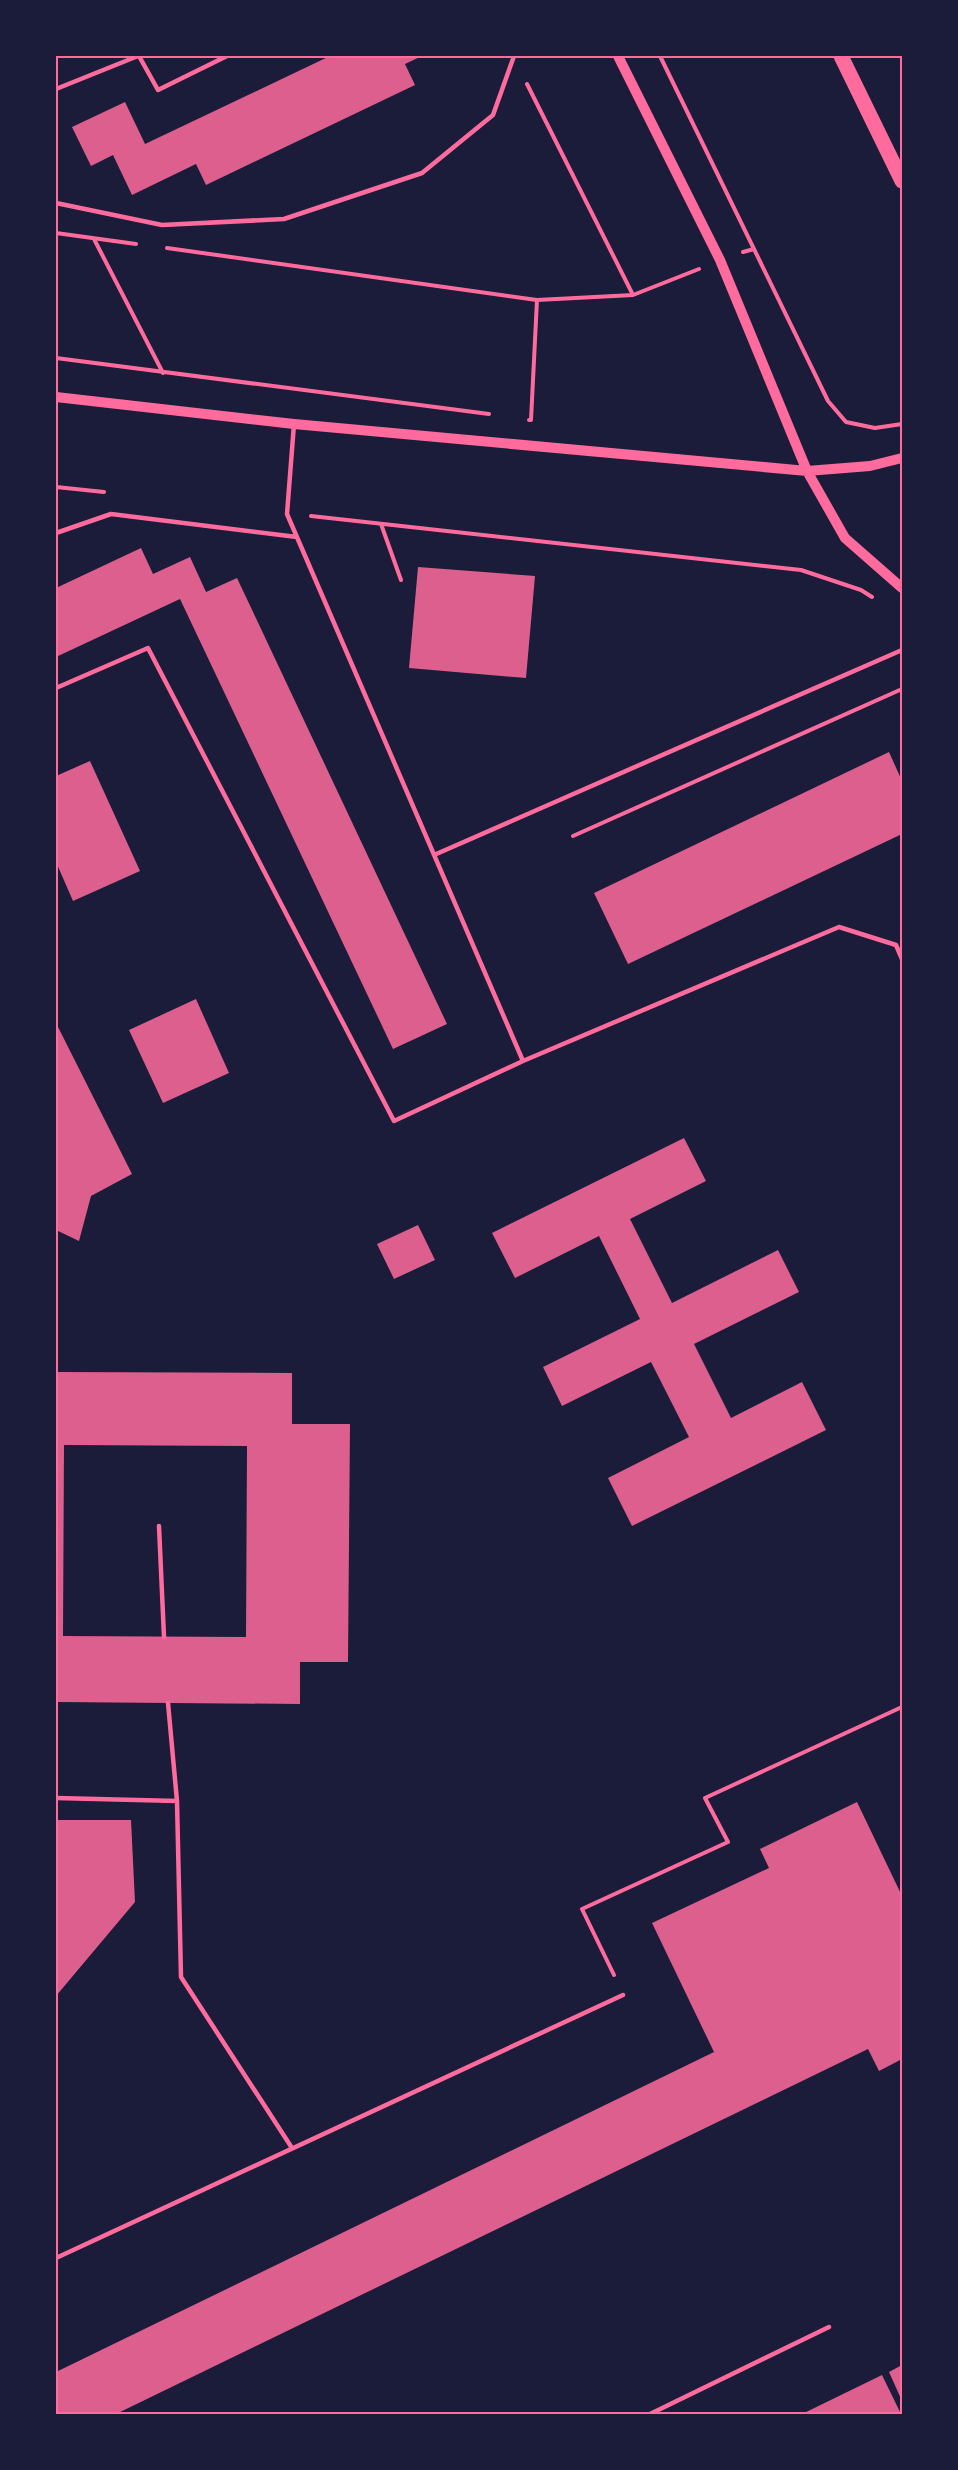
<svg xmlns="http://www.w3.org/2000/svg" width="958" height="2470" font-family="'Nunito Sans',sans-serif">
  <style>
    .building { fill: #dd5f8e; fill-rule: evenodd }
    .lines { fill: none; stroke-linecap: round; stroke-linejoin: round }
    .path { stroke: #ff6b9d; stroke-width: 4 }
    .service { stroke: #ff6b9d; stroke-width: 4.5 }
    .tertiary { stroke: #ff6b9d; stroke-width: 10 }
    .primary { stroke: #ff6b9d; stroke-width: 15 }
    .neatline { fill: none; stroke: #ff6b9d; stroke-width: 2 }
  </style>
  <rect width="100%" height="100%" fill="#1b1b3a"/>
  <path class="building" d="M330 56H422L405 64 415 85 206 185 196 164 132 195 113 155 91 166 72 127 125 102 145 144Z
    M141 548 153 574 190 557 206 592 237 578 447 1024 393 1049 180 599 56 657V588Z
    M418 567 535 576 526 678 409 668Z
    M889 752 902 781V834L628 964 594 893Z
    M90 761 140 871 73 901 56 862V776Z
    M196 999 229 1073 163 1103 129 1030Z
    M56 1023 132 1174 91 1196 79 1241 56 1230Z
    M684 1138 706 1181 630 1219 672 1303 778 1250 799 1292 694 1344 731 1418 802 1382 826 1430 632 1526 608 1478 689 1437 651 1362 562 1406 543 1367 640 1319 599 1236 515 1278 492 1233Z
    M418 1225 435 1260 394 1279 377 1244Z
    M56 1372 292 1373V1424H350L348 1662H300V1704L56 1702ZM64 1445 247 1446 246 1637 63 1636Z
    M857 1802 902 1896V2059L879 2071 868 2049 116 2414H56V2372L714 2052 652 1923 769 1868 760 1849Z
    M56 1820H131L135 1902 56 1996Z
    M902 2365V2401L889 2372Z
    M882 2375 901 2414H802Z"/>
  <g class="lines">
    <path class="path" d="M660 56 828 401 846 422 875 428 902 424
      M527 84 633 295
      M56 233 136 244
      M94 239 163 373
      M167 248 537 300 633 295 699 269
      M743 252 754 249
      M56 358 489 414
      M529 420H531L537 300
      M56 487 104 492
      M311 516 801 570 861 590 872 597
      M381 524 401 580
      M573 836 902 689
      M614 1975 582 1909 728 1842 705 1798 902 1707"/>
    <path class="service" d="M139 56 158 90 227 56
      M56 89 138 56
      M56 203 162 225 284 219 422 173 493 115 514 56
      M294 424 287 514 523 1061 839 927 896 945 902 959
      M56 533 111 514 297 537
      M56 688 148 648 394 1121 523 1061
      M434 855 902 650
      M159 1526 164 1637
      M168 1703 177 1801 181 1977 292 2148
      M56 1798 177 1801
      M56 2258 623 1995
      M650 2414 829 2327"/>
    <path class="tertiary" d="M618 56 720 260 807 471 845 538 902 588
      M56 397 294 424 807 471 870 466 902 458"/>
    <path class="primary" d="M841 56 902 181"/>
  </g>
  <rect width="958" height="2470" fill="none" stroke="#1b1b3a" stroke-width="114"/>
  <rect x="57" y="57" width="844" height="2356" class="neatline"/>
</svg>
